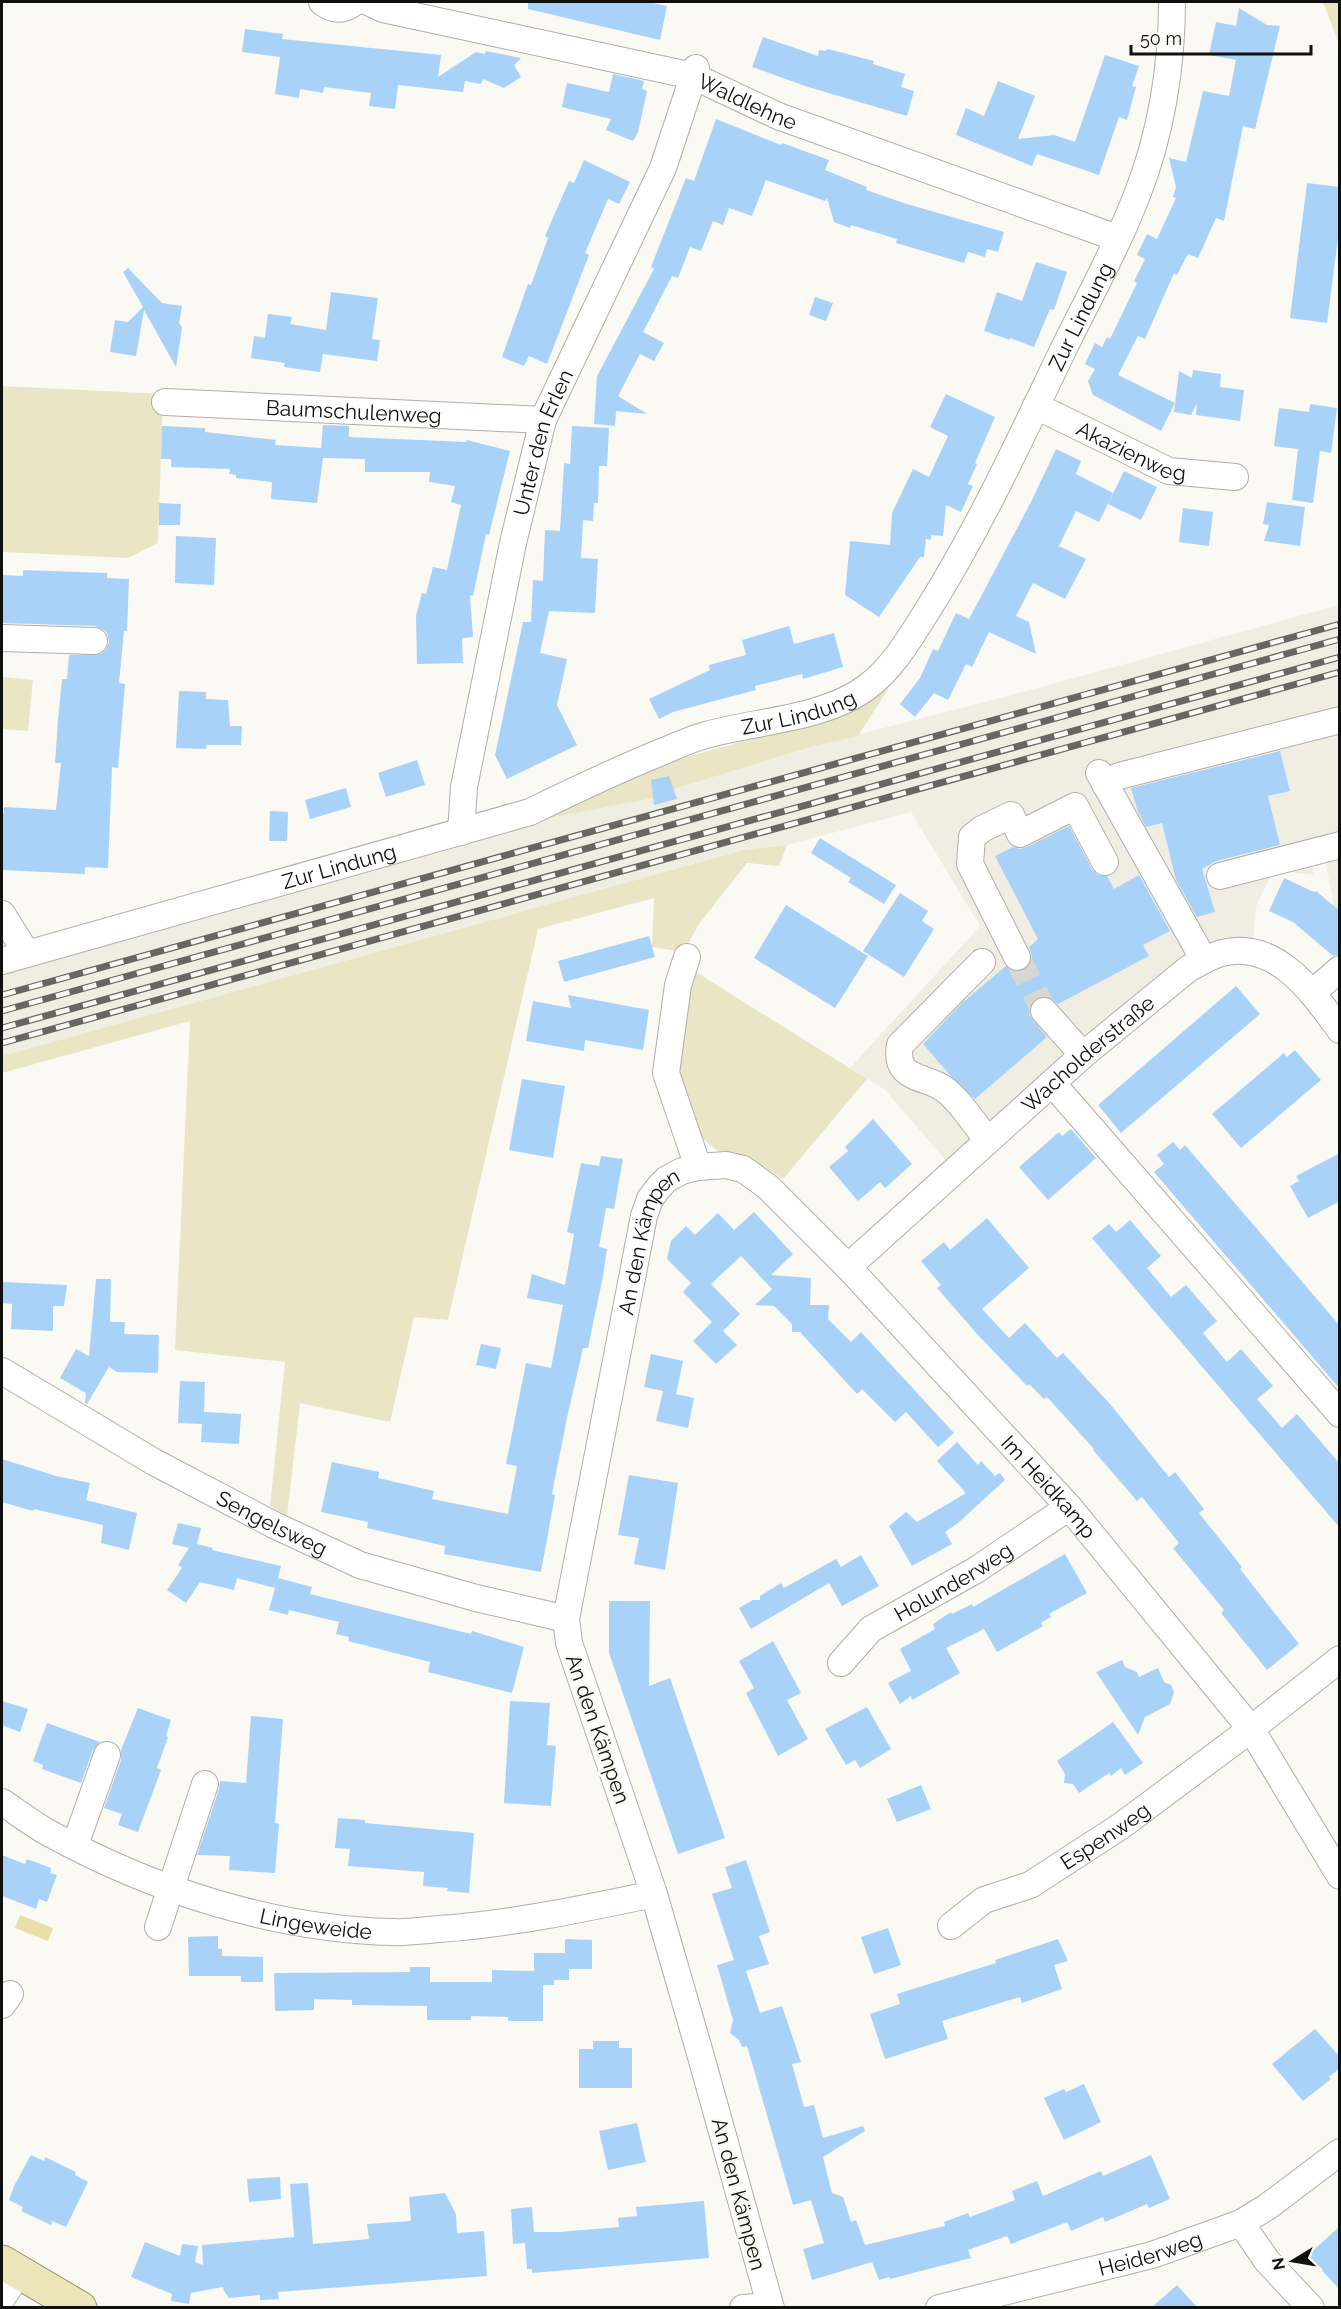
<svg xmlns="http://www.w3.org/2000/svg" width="1341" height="2309" font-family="Raleway,sans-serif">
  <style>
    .built { fill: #f0eee2 }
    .green { fill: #eae5c5 }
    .water { fill: #e9dfa9 }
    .building { fill: #a9d2f9 }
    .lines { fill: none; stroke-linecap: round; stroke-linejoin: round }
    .minor-tunnel { stroke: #d7d6d2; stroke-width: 26; stroke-dasharray: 26 13; stroke-linecap: butt }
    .minor-casing { stroke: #afaea9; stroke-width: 28 }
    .major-casing { stroke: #978f60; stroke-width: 35 }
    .minor { stroke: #fff; stroke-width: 26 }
    .major { stroke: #ece5ba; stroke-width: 33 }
    .rail-casing { stroke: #676663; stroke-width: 7 }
    .rail { stroke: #faf9f4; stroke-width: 4.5; stroke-dasharray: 14; stroke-linecap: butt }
    .labels { text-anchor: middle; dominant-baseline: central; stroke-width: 5; stroke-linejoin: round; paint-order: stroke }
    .street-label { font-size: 21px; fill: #10100e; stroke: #faf9f4 }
  </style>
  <rect width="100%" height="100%" fill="#faf9f4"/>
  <path class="built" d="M1339 605V911L1334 906 1325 860 1312 863 1314 875 1273 870 1256 907 1253 945 1219 948 948 1163 885 1090 850 1068 980 926 911 812 787 845 742 850 2 1056V971L530 822 653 798 674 789 814 746 1023 692Z"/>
  <path class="green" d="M1322 2H1339V44L1325 7Z
    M2 386 163 394 158 543 128 558 2 552Z
    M2 677 33 680 28 731 2 729Z
    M885 681 888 689 858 736 814 746 674 789 653 798 530 822 665 763 831 717Z
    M787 845 779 866 747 863 699 924 683 952 652 947 654 898 538 929 448 1320 414 1317 390 1422 300 1403 287 1516 270 1506 285 1362 175 1350 190 1021 2 1073V1056L743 850Z
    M691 969 867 1079 783 1179 748 1157 718 1151 702 1138 691 1125 676 1074Z"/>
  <path class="water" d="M20 1915 53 1928 48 1941 15 1928Z"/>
  <path class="building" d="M528 2H649L667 6 660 40 528 9Z
    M1239 8 1267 25 1280 26 1255 129 1243 126 1224 221 1216 218 1198 258 1188 254 1177 275 1174 273 1145 339 1138 336 1118 375 1175 403 1161 431 1093 395 1088 381 1095 369 1085 364 1095 343 1102 347 1107 337 1110 339 1137 283 1134 281 1145 259 1137 255 1147 234 1157 239 1176 198 1173 197 1176 187 1169 158 1186 162 1203 91 1229 96 1236 60 1209 55 1216 22 1236 26Z
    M245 29 283 34 282 39 441 55 438 77 476 52 485 54 486 51 521 58 514 65 521 77 504 88 483 79 481 84 465 81 463 92 398 85 395 109 369 106 371 93 324 87 323 93 300 89 299 98 275 94 280 57 242 52Z
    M763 37 818 56 819 50 825 51 828 49 874 61 873 64 905 74 901 87 914 91 907 116 808 87 752 67Z
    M1105 55 1139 66 1132 86 1136 87 1127 120 1119 117 1099 175 1037 154 1032 166 956 135 966 108 984 116 998 81 1035 96 1018 139 1054 135 1075 142Z
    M613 74 644 81 642 89 647 91 638 132 633 141 606 130 611 119 562 107 567 83 609 92Z
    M716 119 781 145 782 143 829 160 825 170 867 187 866 190 907 204 1004 232 998 252 987 249 985 257 968 252 964 263 896 243 897 239 851 225 850 228 834 222 827 198 825 201 766 180 752 216 729 208 723 225 713 221 701 251 690 247 678 278 672 276 643 332 664 343 654 361 640 354 618 396 647 414 616 411 615 426 594 424 597 376 654 269 651 267 686 178 694 181Z
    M584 160 630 182 619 204 608 199 585 253 589 255 547 364 529 356 524 366 502 357 528 284 531 285 548 238 545 236 569 181 574 183Z
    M1307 183 1340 187V223L1327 323 1290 318Z
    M1036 262 1067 272 1054 310 1050 309 1034 347 1010 338V340L984 331 997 292 1022 301Z
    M128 268 162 303 182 306 179 323 182 327 181 335 176 367 144 310 136 356 110 352 115 320 128 322 143 307 123 272Z
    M331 292 378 298 372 339 380 340 377 361 323 354 320 372 284 367 285 363 251 358 254 336 265 338 268 314 292 317 290 324 326 330Z
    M815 297 833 303 826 321 809 315Z
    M1193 370 1221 374 1220 387 1244 390 1240 421 1196 415 1197 403 1191 415 1174 412 1179 371 1192 378Z
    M946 394 995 417 975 463 977 464 968 484 973 486 961 512 946 505 943 536 931 535V540L926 539 924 557H920L879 617 845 595 850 541 890 545 892 513 913 469 929 477 948 436 930 427Z
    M1310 404 1337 408 1331 453 1320 451 1313 503 1292 500 1298 449 1274 446 1279 408 1309 412Z
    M323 425 349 426V437L466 442 467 440 510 451 489 535 486 534 473 596 470 595 473 637 462 638 463 663 417 664 416 616 422 593 426 594 433 567 447 570 461 505 451 502 455 486 429 482 430 472H365V459L323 458 317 503 271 499 272 482 236 478V475L229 474 230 469 171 467V459H161L162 426 205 428V432L276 440 275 445 321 448Z
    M572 426 609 428 607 466H599L598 503H594L593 521 583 520 581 558 598 559 595 613 549 611 540 653 567 659 557 705 577 745 507 779 495 755 523 622H531L533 580 543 581 545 530 560 531 564 463 570 464Z
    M1056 449 1081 461 1076 474 1113 493 1099 522 1076 511 1059 546 1086 559 1065 599 1033 583 1016 616 1029 622 1036 654 989 632 972 667 966 664 948 700 934 693 915 717 900 704 920 678 933 649 938 651 956 613 969 619 1031 502Z
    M1124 471 1157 487 1141 520 1108 504Z
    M1267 502 1305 507 1300 546 1264 541 1269 525 1263 524Z
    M159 503 181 504 180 525H159Z
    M1183 508 1213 512 1209 546 1179 542Z
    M176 536 216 538 214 585 175 583Z
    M23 570 107 573V578L129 579 127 631H124L119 683 125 684 118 768 112 767 108 868 85 867V874L2 870V813H4V807L56 810 61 763H55L58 720 62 679H67L69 655 101 654 106 649 109 642 107 633 102 629 95 626 2 623V575L23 576Z
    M789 626 794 644 834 633 843 667 803 679 802 674 755 686 756 690 673 712 659 719 649 699 710 670 709 665 746 655 742 640Z
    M179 691 206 692V699L228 700 230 726H242L241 745H206V749L176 748Z
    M1280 751 1290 791 1268 796 1280 845 1216 861 1202 869 1215 912 1197 917 1176 880 1162 823 1146 827 1137 809 1131 788Z
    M417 760 425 785 386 797 378 773Z
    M669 776 677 799 654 805 651 780Z
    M346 788 351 807 310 819 305 800Z
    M270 811 288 812 287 841H269Z
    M1069 826 1092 869 1098 875 1107 876 1114 889 1139 875 1170 931 1143 945 1149 956 1058 1004 1048 997 1042 996 1035 999 1030 1007 1029 1015 1047 1037 975 1099 949 1074 923 1044 961 1004 1006 966 1017 972 1023 971 1029 966 1032 957 1029 947 1038 939 995 856 1013 847 1020 849 1027 847Z
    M820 838 896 885 884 904 848 882 851 878 811 853Z
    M1284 878 1314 892 1316 891 1340 911V954L1333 956 1293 922 1269 911Z
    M900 893 928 911 922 921 934 929 904 977 863 951Z
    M786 905 868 956 835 1008 754 958Z
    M649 936 655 957 564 982 558 961Z
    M1236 986 1260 1014 1121 1133 1098 1105Z
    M568 995 649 1010 643 1050 585 1040 584 1051 526 1041 533 1001 571 1008Z
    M1295 1050 1321 1080 1241 1148 1212 1114 1284 1053 1287 1057Z
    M522 1079 565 1086 553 1158 509 1150Z
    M873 1119 912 1164 885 1188 880 1182 858 1201 829 1167 848 1151 845 1147Z
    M1071 1129 1096 1158 1048 1200 1019 1167 1059 1132 1062 1136Z
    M1173 1142 1180 1150 1185 1145 1340 1326V1389L1154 1172 1164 1164 1157 1155Z
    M1340 1153V1201L1308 1218 1290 1186 1299 1181 1296 1176Z
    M601 1156 623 1159 614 1209 606 1208 599 1247 607 1249 603 1276 588 1348H583L567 1418 552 1494 555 1495 541 1572 444 1554 445 1546 367 1528 368 1522 321 1512 332 1462 379 1472 378 1478 434 1491 432 1499 508 1514 517 1466 506 1464 526 1363 551 1368 563 1305 527 1298 532 1274 565 1285 574 1234 567 1232 581 1163 599 1166Z
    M754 1212 793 1254 771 1275 811 1278 810 1305H829L828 1319 851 1342 861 1332 954 1433 938 1447 906 1412 895 1422 862 1389 857 1394 800 1332H792V1324L774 1306 755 1305 772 1289 741 1256 711 1284 740 1314 723 1331 737 1345 716 1364 693 1341 712 1322 683 1292 691 1283 667 1259 671 1241 686 1226 695 1235 718 1213 734 1230Z
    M987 1218 1029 1268 982 1309 1009 1338 1025 1323 1057 1358 1063 1353 1110 1404 1169 1477 1175 1472 1204 1509 1199 1513 1242 1567 1240 1569 1299 1644 1267 1670 1221 1613 1224 1610 1173 1548 1179 1543 1142 1497 1137 1501 1093 1450 1094 1449 1047 1397 1044 1399 1029 1384 1027 1386 977 1334 937 1288 941 1285 921 1261 944 1242 950 1250Z
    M1130 1220 1161 1256 1147 1268 1171 1297 1186 1285 1217 1321 1203 1333 1227 1362 1241 1349 1273 1386 1257 1399 1282 1428 1297 1414 1340 1464V1528L1092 1238 1109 1224 1116 1232Z
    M96 1279H111L110 1322H125L124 1334 159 1335 158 1373 117 1372 109 1367 87 1404 85 1403 86 1393 60 1378 76 1349 89 1356Z
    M3 1282 67 1285 64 1306H53V1331L11 1329 12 1304 2 1303Z
    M481 1344 501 1348 496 1369 476 1365Z
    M651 1354 683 1361 676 1394 694 1398 688 1428 656 1421 663 1391 644 1387Z
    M180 1381 205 1382 204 1412 241 1414 239 1444 201 1442 202 1424 178 1423Z
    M957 1442 978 1465 981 1461 995 1476 1000 1473 1005 1480 958 1523 945 1532 952 1544 912 1566 889 1526 906 1512 917 1522 966 1493 937 1461Z
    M2 1459 56 1476 90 1483 86 1500 137 1513 129 1550 101 1543 103 1525 34 1509 33 1511 2 1502Z
    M629 1475 678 1483 665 1570 634 1564 639 1538 618 1535Z
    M178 1523 201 1528 197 1544 213 1548 212 1550 281 1566 278 1578 312 1587 310 1594 471 1634 472 1631 524 1647 512 1693 428 1672 430 1662 348 1641 349 1637 336 1634 339 1622 289 1610 288 1615 269 1610 275 1588 237 1578 234 1590 200 1582 186 1603 167 1590 182 1568 178 1565 189 1548 172 1544Z
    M1065 1554 1087 1593 1049 1614 1051 1617 1041 1623 1043 1626 997 1652 984 1629 946 1648 960 1673 912 1700 911 1696 900 1704 888 1683 911 1671 900 1649 935 1629 933 1624 951 1612 952 1614 972 1604 973 1607Z
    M861 1555 879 1586 842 1606 829 1583 751 1629 739 1608 753 1600H760V1596L781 1583 784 1588 836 1559 841 1567Z
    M609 1601H650L649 1686 670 1678 725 1838 678 1854 609 1653Z
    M773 1641 801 1693 787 1700 808 1739 778 1756 746 1693 754 1688 739 1661Z
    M1122 1660 1125 1667 1137 1672 1139 1677 1158 1668 1164 1682 1171 1685 1174 1692 1170 1704 1145 1717 1138 1735 1096 1672Z
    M2 1701 28 1709 20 1732 2 1725Z
    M510 1701 550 1703 547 1745 556 1746 551 1806 504 1803Z
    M867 1707 891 1749 860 1768 855 1760 846 1765 825 1729Z
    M138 1708 171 1720 166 1736 168 1737 157 1768 161 1770 138 1832 118 1825 122 1814 104 1808 121 1760V1750Z
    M251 1716 283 1719 275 1823 279 1824 275 1873 229 1870 230 1856 197 1855 219 1789 220 1781 246 1783Z
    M1113 1722 1143 1763 1125 1775 1121 1768 1111 1776 1109 1773 1079 1793 1073 1784 1064 1783 1065 1774 1057 1761Z
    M47 1723 100 1742 93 1750 81 1783 42 1769 43 1765 33 1761Z
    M921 1785 931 1809 897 1822 887 1799Z
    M338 1818 365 1820V1823L474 1833 469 1893 447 1891 448 1888 423 1886 424 1872 348 1866 350 1849 335 1848Z
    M2 1855 25 1864 27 1859 51 1868 50 1873 57 1875 47 1902 39 1899 36 1909 2 1896Z
    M746 1860 770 1932 759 1936 769 1964 746 1971 760 2013 782 2006 801 2062 792 2064 804 2107 814 2105 823 2138 863 2126 865 2131 823 2157 832 2193 843 2197 851 2222 856 2220 865 2245 945 2226 944 2222 968 2213 970 2217 1015 2200 1012 2191 1037 2181 1043 2196 1101 2171 1103 2176 1151 2155 1170 2199 1149 2208 1147 2204 1105 2222 1103 2217 1071 2231 1067 2222 1011 2244 1007 2236 968 2250 971 2258 890 2279V2277L879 2280 872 2262 812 2280 803 2249 824 2243 811 2200 793 2205 747 2046 742 2047 739 2040 730 2033 733 2020 717 1965 734 1960 712 1894 732 1888 725 1867Z
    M888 1928 901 1965 874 1974 861 1937Z
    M218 1936V1949H222V1956L263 1957V1982H241V1976H189L188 1937Z
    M565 1939 592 1940V1969H569V1980H554V1985H543V2021H508V2017L471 2016V2020H427V2006L352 2005V2000L314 1999V2010L275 2011 274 1973 410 1972V1967H430V1982H492V1970L534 1971V1953H565Z
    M1058 1939 1068 1961 1054 1965 1062 1989 1022 2003 1020 1997 942 2021 948 2039 885 2059 870 2014 900 2004 897 1994 996 1963 995 1960Z
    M1315 2029 1340 2057V2068L1329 2077 1331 2079 1303 2101 1272 2064Z
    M593 2041H619V2048H632V2088H579V2049H593Z
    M1084 2084 1101 2122 1064 2140 1044 2098 1064 2089 1066 2092Z
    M637 2123 646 2162 608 2170 599 2131Z
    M31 2155 44 2161 45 2157 76 2172 75 2175 88 2182 66 2227 52 2221 51 2225 21 2211 23 2207 9 2200 14 2186Z
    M280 2177 281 2199 249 2202 247 2179Z
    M308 2183 313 2244 369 2239 367 2224 411 2221 409 2197 445 2193 456 2214 457 2233 484 2231 487 2276 278 2292 279 2299 260 2300V2295L229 2298 224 2291 223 2287 191 2293 189 2304 171 2301 172 2294 131 2277 145 2242 180 2256 182 2244 198 2246 195 2262 203 2265 202 2245 294 2237 290 2184Z
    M704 2201 709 2258 532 2273V2269H527L525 2243 513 2244 511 2209 532 2207 534 2232H559L619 2227 618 2218 637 2216 636 2207Z
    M1340 2226V2290L1308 2255Z
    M1177 2285 1197 2307H1152Z"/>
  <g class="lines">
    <path class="minor-tunnel" d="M1017 957 1044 1011"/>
    <defs>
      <g id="minor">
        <path d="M322 2C334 11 344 11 355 2"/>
        <path id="s1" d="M368 2 383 9 693 76 778 116 1117 238"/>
        <path id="s2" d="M165 402 543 420"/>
        <path id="s3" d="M1036 406 1169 471 1235 477"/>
        <path d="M2 638 94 641"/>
        <path d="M1099 773 1204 960"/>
        <path d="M1105 784 1119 776 1340 720"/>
        <path id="s4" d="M461 832 464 787 513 543 543 420 663 168 696 68"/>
        <path d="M1220 876 1340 845"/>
        <path d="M2 914 27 954"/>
        <path d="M687 957 678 985 666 1073 698 1167"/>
        <path d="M1017 957 970 864 972 837 982 829 1011 815 1020 834 1075 806 1105 862"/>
        <path id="s5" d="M2 961 530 812C573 791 615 771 659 753 674 747 690 739 706 735 755 721 825 719 867 687 894 667 911 636 929 608 981 525 1022 435 1064 348 1089 297 1117 247 1137 195 1161 135 1172 66 1172 2"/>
        <path d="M982 962 900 1045C893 1083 929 1074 948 1092 963 1105 975 1125 988 1140"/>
        <path d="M1312 993 1340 969"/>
        <path d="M1044 1011 1083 1055"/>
        <path d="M1052 1083 1340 1414"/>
        <path id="s6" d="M848 1267 1083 1055 1188 969C1199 963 1210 956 1222 953 1276 939 1313 993 1340 1030"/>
        <path id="s7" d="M2 1371 154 1462 274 1525 360 1565 476 1598 566 1619"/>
        <path id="s8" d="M841 1663 871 1629 976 1570 1069 1507"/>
        <path id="s9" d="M2 1802C17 1812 31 1823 47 1832 152 1890 273 1929 393 1932 408 1933 424 1930 439 1929 511 1924 582 1909 654 1894"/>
        <path d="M75 1845 107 1755"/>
        <path id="s10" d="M951 1926 984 1900 1030 1885 1121 1826 1251 1729 1340 1659"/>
        <path d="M158 1927 205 1784"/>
        <path d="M2 2005 10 1994"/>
        <path d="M1241 2223 1267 2261 1311 2308"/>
        <path d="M2 2298 19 2273"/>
        <path d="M743 2308 770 2306"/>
        <path id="s11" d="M771 2308 700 2053 654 1894 569 1643 566 1619 644 1216 650 1199 659 1187 667 1179 682 1171 698 1167 726 1165 743 1169 768 1187 848 1267 1069 1507 1251 1729 1340 1876"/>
        <path id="s12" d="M939 2308 1152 2255 1241 2223 1267 2207 1340 2152"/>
      </g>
      <path id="major" d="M2 2262 80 2308"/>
    </defs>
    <use href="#minor" class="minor-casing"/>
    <use href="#major" class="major-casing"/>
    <use href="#minor" class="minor"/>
    <use href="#major" class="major"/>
    <defs>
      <path id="rail" d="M2 995 1340 624
        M2 1011 1340 639
        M2 1028 1340 657
        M2 1043 1340 672"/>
    </defs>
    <use href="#rail" class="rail-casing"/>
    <use href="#rail" class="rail"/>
  </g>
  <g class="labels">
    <g class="street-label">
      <text stroke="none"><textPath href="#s1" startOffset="394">Waldlehne</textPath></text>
      <text stroke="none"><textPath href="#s5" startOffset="1340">Zur Lindung</textPath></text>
      <text stroke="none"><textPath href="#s2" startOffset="189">Baumschulenweg</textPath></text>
      <text stroke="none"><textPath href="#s4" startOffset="399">Unter den Erlen</textPath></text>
      <text stroke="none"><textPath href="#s3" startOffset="106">Akazienweg</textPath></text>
      <text stroke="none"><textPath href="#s5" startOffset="836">Zur Lindung</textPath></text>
      <text stroke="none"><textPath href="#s5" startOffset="350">Zur Lindung</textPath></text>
      <text stroke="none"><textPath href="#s6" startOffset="321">Wacholderstraße</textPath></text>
      <text stroke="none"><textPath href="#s11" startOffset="1108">An den Kämpen</textPath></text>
      <text stroke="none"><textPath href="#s11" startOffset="1695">Im Heidkamp</textPath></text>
      <text stroke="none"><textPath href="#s7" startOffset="310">Sengelsweg</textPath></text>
      <text stroke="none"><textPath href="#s8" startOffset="140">Holunderweg</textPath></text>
      <text transform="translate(598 1729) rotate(71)">An den Kämpen</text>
      <text stroke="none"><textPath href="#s10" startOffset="180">Espenweg</textPath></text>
      <text stroke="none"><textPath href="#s9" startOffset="340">Lingeweide</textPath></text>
      <text transform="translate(739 2194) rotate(75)">An den Kämpen</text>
      <text stroke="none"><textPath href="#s12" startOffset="218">Heiderweg</textPath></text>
    </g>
  </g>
  <rect width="1341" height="2309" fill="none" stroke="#10100e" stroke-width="6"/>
  <g transform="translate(1293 2261) rotate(259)" stroke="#faf9f4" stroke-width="4.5" paint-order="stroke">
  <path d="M0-4.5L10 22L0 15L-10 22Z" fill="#10100e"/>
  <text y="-9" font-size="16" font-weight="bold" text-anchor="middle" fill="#10100e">N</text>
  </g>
  <path d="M1131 45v9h180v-9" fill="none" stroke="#10100e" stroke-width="3"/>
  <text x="1140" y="45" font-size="18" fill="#10100e" stroke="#faf9f4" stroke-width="4.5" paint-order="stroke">50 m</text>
</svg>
